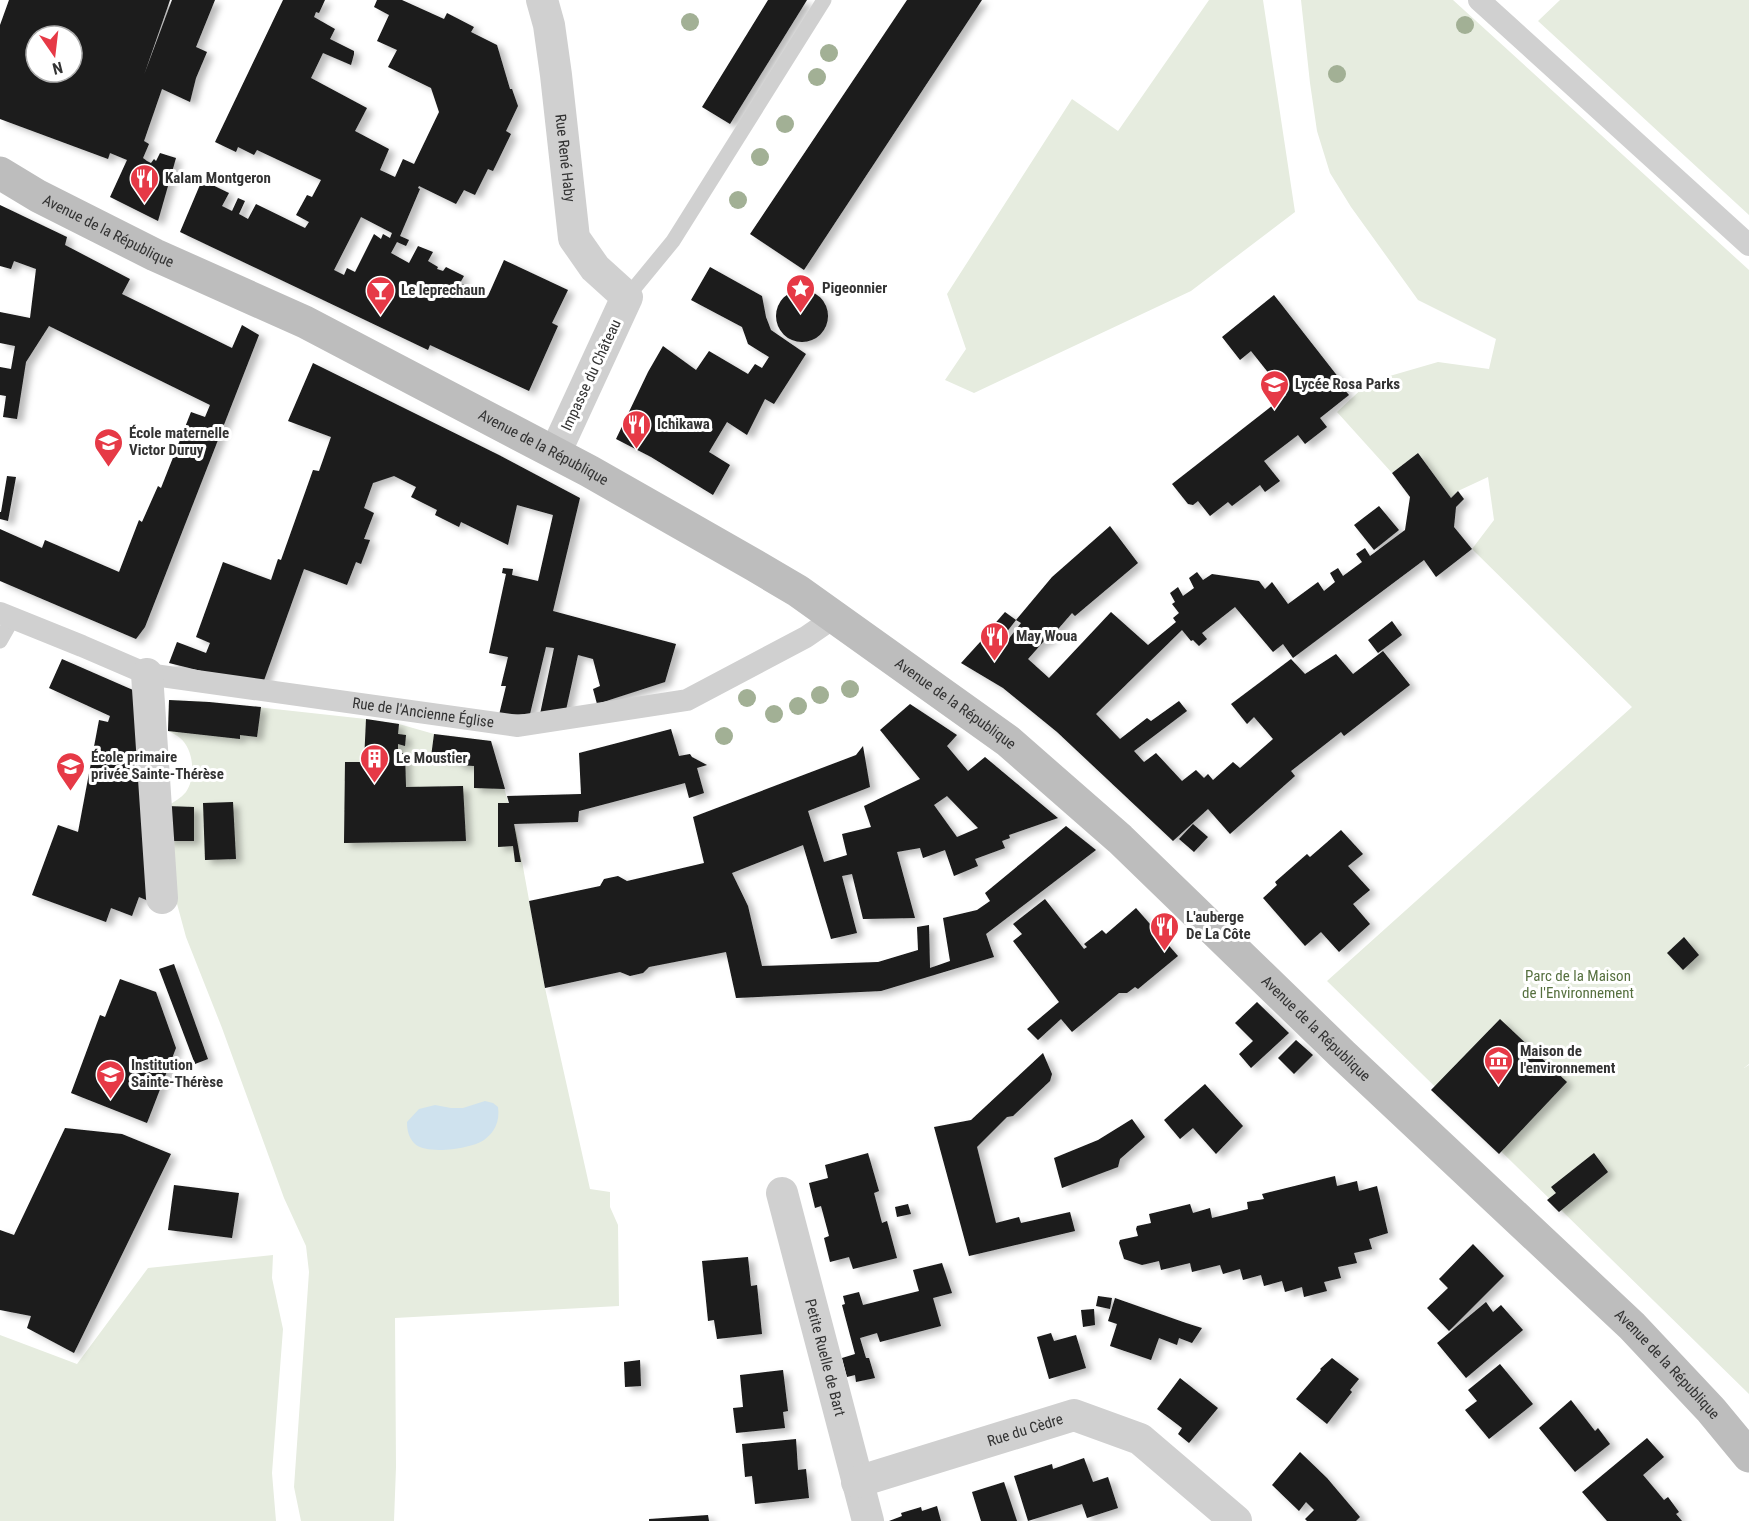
<svg xmlns="http://www.w3.org/2000/svg" width="1749" height="1521" font-family="'Roboto Condensed',sans-serif">
  <style>
    .green { fill: #e6ecdf }
    .water { fill: #cfe2ee }
    .building { fill: #1a1a1a; fill-rule: evenodd; filter: url(#shadow) }
    .lines { fill: none; stroke-linecap: round; stroke-linejoin: round }
    .service { stroke: #d0d0d0; stroke-width: 15 }
    .pedestrian { stroke: #d0d0d0; stroke-width: 22 }
    .minor { stroke: #d0d0d0; stroke-width: 32 }
    .secondary { stroke: #bdbdbd; stroke-width: 33 }
    .tree { fill: #a2b095 }
    .labels { text-anchor: middle; dominant-baseline: central; stroke-width: 6; stroke-linejoin: round; paint-order: stroke }
    .street-label { font-size: 15px; fill: #333; stroke: #fff }
    .poi-label { font-size: 15px; font-weight: bold; fill: #333; stroke: #fff; text-anchor: start }
    .park-label { font-size: 15px; fill: #56703f; stroke: #fff }
  </style>
  <defs>
    <filter id="shadow"><feDropShadow dx="6" dy="4" stdDeviation="3" flood-color="#0004"/></filter>
  </defs>
  <rect width="100%" height="100%" fill="#fff"/>
  <path class="green" d="M1209 0H1263L1295 212 1191 291 974 393 945 380 966 349 947 294 1072 99 1118 131Z
    M1301 0H1453L1749 270V1064L1744 1068 1749 1065V1394L1327 981 1632 707 1472 549 1494 520 1488 477 1458 491 1451 498 1418 453 1392 473 1337 412 1369 382 1438 362 1489 369 1496 339 1418 300 1351 207 1330 173 1317 131 1310 83Z
    M1560 0H1749V215L1538 21Z
    M169 700 209 702 366 719 399 724 434 734 491 741 517 834 545 988 590 1189 610 1192V1207L618 1225 619 1306 395 1318 396 1467 394 1521H301L294 1487 309 1272 306 1246 284 1198 222 1028 186 937 167 867V806C174 802 181 798 186 792 196 778 194 749 180 738 177 735 172 733 168 731Z
    M273 1255 272 1278 283 1329 272 1473 276 1521H0V1335L77 1364 148 1268Z"/>
  <path class="water" d="M485 1101 493 1103 498 1107C500 1121 495 1132 484 1140 471 1149 427 1155 415 1144 409 1138 407 1131 407 1122L419 1109 435 1105 451 1108H463Z"/>
  <path class="building" d="M9 0H170L144 75 172 0H215L196 47 207 52 196 78 190 102 162 89 144 141 149 144 143 158 147 161 151 163 154 159 156 161 160 153 176 158 158 221 110 197 127 160 110 153 108 159 0 119V25ZM36 36H72V72H36Z
    M283 0H325L319 13 316 12 314 17 335 29 330 39 354 51V54L351 65 323 53 311 78 367 108 355 131 389 149 380 170 395 177 403 159 414 164 439 112 431 88 388 67 397 50 377 41 389 15 374 7 377 0H402L444 19 447 13 474 27 471 32 497 45 510 89H512L518 106 506 131 511 134 493 171 488 169 475 195 464 190 456 204 419 186 418 188 420 189 400 236 409 240 406 246 397 242 391 253 409 263 418 246 433 252 428 261 438 267 437 269 443 271 446 267 464 276 460 283 488 296 504 260 568 290 552 323 558 326 529 391 430 345 428 350 180 232 202 180 229 193 222 206 232 211 238 198 245 201 239 214 248 219 256 204 305 228 309 222 296 215 307 195 312 197 321 180 257 150 254 155 238 147 236 152 215 142ZM361 217 392 233 390 238 383 234 381 239 374 234 355 272 347 268 344 275 334 270Z
    M768 0H807L730 124 702 107Z
    M907 0H982L804 270 750 234Z
    M0 205 67 237 65 245 130 279 122 294 232 348 242 325 259 335 145 627 136 639 0 581V529L42 548 45 540 119 572 139 520 142 522 158 486 161 488 191 412 205 417 210 405 49 326 26 362 17 419 3 417 6 396 0 395V367L11 369 15 346 0 343V312L30 318 36 269 14 261 11 269 0 266Z
    M710 267 762 296 766 317 771 330 806 354 774 404 765 399 747 435 727 422 709 452 730 465 713 495 651 457 616 439 648 372 663 346 696 370 709 351 748 374 755 364 762 368 769 357 748 344 742 327 691 300Z
    M776 316a26 26 0 1 1 52 0a26 26 0 1 1-52 0Z
    M1274 295 1346 387 1343 388 1349 395 1320 418 1327 427 1305 444 1298 435 1264 461 1280 481 1265 492 1260 485 1232 506 1228 502 1210 516 1198 501 1193 505 1188 504 1172 484 1286 395 1251 351 1240 360 1222 337Z
    M313 363 499 455 580 498 553 611 676 644 665 682 597 704 593 689 600 686 593 659 578 655 566 710 540 714 554 648 546 647 530 714 499 715 506 686H501L508 657 489 653 506 574 502 573 503 568 513 569 512 575 538 581 553 515 517 505 508 545 461 522 459 527 435 515 437 510 411 497 416 487 394 476 373 483 364 508 374 513 364 539 370 540 361 564 356 562 347 585 304 569 262 686 169 663 177 642 206 653 210 643 196 637 223 562 271 580 278 559 281 560 313 470 319 471 331 437 288 421Z
    M1418 453 1451 498 1458 491 1464 499 1456 507 1454 527 1472 549 1436 577 1424 560 1293 658 1283 644 1273 652 1235 607 1202 633 1207 639 1199 646 1193 640 1191 641 1182 630 1096 714 1120 739 1147 718 1151 721 1179 701 1187 711 1134 751 1144 762 1156 753 1182 781 1196 770 1204 778 1208 774 1213 780 1233 762 1240 768 1273 739 1254 717 1247 724 1231 704 1291 659 1305 674 1336 654 1353 674 1383 651 1410 685 1344 736 1341 732 1291 771 1295 776 1230 834 1208 809 1173 841 1057 732 1003 688 961 663 981 641 997 654 1021 623 1016 620 1002 638 991 628 1005 612 1016 620 1052 577 1110 526 1138 563 1075 616 1072 613 1046 643 1044 641 1028 659 1049 678 1111 612 1148 645 1176 622 1173 618 1179 613 1172 604 1175 602 1170 593 1178 587 1183 596 1194 588 1189 578 1197 572 1203 580 1212 574 1259 581 1265 589 1272 582 1288 604 1318 582 1324 591 1335 582 1330 573 1338 568 1343 576 1362 562 1356 554 1365 548 1370 556 1405 530 1410 497 1392 473Z
    M7 476 16 477 8 521 0 519V512H1Z
    M1379 506 1399 530 1374 550 1354 525Z
    M1392 621 1402 635 1378 653 1368 640Z
    M62 659 133 690 151 902 139 897 132 916 111 908 106 922 32 895 58 825 78 832 99 720 108 722 110 716 49 688Z
    M169 700 209 702 261 707 257 737 240 735V739L168 731Z
    M910 704 957 735 947 746 968 771 985 757 1058 818 1009 835 1010 838 1002 841 1005 848 975 859 978 866 954 876 945 850 923 858 920 848 897 852 915 918 863 919 852 874 842 876 857 933 831 939 803 845 732 873 748 906 762 966 878 962 918 950 917 927 929 925 930 968 950 961 943 918 977 910 990 901 985 893 1066 826 1096 850 986 934 994 957 881 991 736 998 726 952 649 967 643 973 630 976 620 972 545 988 529 901 600 886 604 879 618 876 627 881 704 863 693 817 856 755 863 746 870 787 808 811 824 862 847 855 842 834 871 827 864 806 920 779 880 730ZM947 796 978 828 957 837 934 805Z
    M366 719 399 724 398 734 406 735 405 746 398 744V753H405L406 787 463 786 466 841 344 843 345 762H364Z
    M671 729 679 756 690 754 692 757 707 765 697 768 704 793 689 798 685 783 579 811 578 822 514 824 521 862H515L513 846 498 847V803H509L507 796 581 794 579 753Z
    M434 734 491 741 505 789 474 788V766L458 765V761L431 757Z
    M233 802 236 859 205 860 203 803Z
    M167 806 194 807V841H166Z
    M1193 824 1208 837 1194 852 1179 839Z
    M1341 830 1363 854 1348 866 1370 890 1353 904 1370 924 1339 952 1321 932 1305 946 1263 898 1277 885 1275 882 1307 854 1310 857Z
    M1045 899 1084 949 1087 947 1084 944 1102 930 1106 934 1136 908 1178 956 1138 989 1135 987 1127 993H1119L1072 1032 1061 1019 1038 1040 1027 1029 1059 1002 1013 941 1022 934 1013 924Z
    M1684 937 1699 955 1683 970 1667 953Z
    M174 964 208 1059 195 1064 159 969Z
    M120 979 156 992 176 1048 147 1123 71 1093 100 1015 105 1017Z
    M1257 1002 1289 1033 1251 1068 1239 1054 1253 1041 1235 1023Z
    M1500 1019 1567 1082 1499 1154 1431 1090Z
    M1296 1040 1313 1055 1294 1074 1278 1058Z
    M1043 1053 1052 1074 1050 1081 1013 1116 1007 1117 977 1147 996 1223 1019 1217 1021 1223 1070 1212 1075 1231 969 1256 934 1127 971 1120Z
    M1205 1084 1243 1126 1216 1154 1193 1128 1180 1139 1164 1120Z
    M1132 1119 1145 1137 1120 1159 1118 1167 1062 1188 1054 1158 1098 1140Z
    M65 1128 122 1134 171 1154 74 1353 27 1328 31 1316 0 1310V1230L14 1235Z
    M868 1153 879 1191 874 1193 882 1223 887 1221 897 1258 853 1269 849 1257 830 1262 824 1238 829 1236 821 1206 815 1208 809 1183 828 1178 825 1165Z
    M1594 1153 1608 1172 1559 1212 1547 1200 1556 1193 1551 1187Z
    M1335 1176 1337 1186 1357 1181 1359 1191 1377 1186 1388 1233 1369 1239 1372 1249 1354 1253 1357 1263 1338 1267 1341 1278 1324 1282 1327 1291 1304 1297 1302 1287 1285 1292 1282 1281 1264 1286 1261 1275 1243 1280 1240 1269 1223 1274 1220 1265 1192 1272 1190 1263 1161 1270 1159 1261 1142 1265 1124 1259 1119 1243 1120 1240 1138 1236 1136 1229 1137 1226 1151 1223 1149 1214 1190 1204 1193 1213 1210 1208 1212 1218 1248 1209 1247 1202 1264 1199 1262 1194Z
    M174 1185 239 1193 232 1238 168 1230Z
    M908 1204 911 1214 897 1217 895 1207Z
    M1473 1244 1504 1276 1449 1331 1427 1308 1448 1288 1439 1279Z
    M748 1257 751 1286 757 1285 762 1334 717 1339 714 1320 708 1321 702 1261Z
    M942 1263 952 1293 933 1298 941 1326 880 1342 877 1333 860 1338 866 1358H869L875 1378 856 1382 855 1375 847 1377 842 1358 855 1354 842 1305 845 1304 843 1296 859 1292 863 1305 919 1291 913 1270Z
    M1098 1296 1112 1298 1110 1309 1096 1306Z
    M1115 1298 1186 1323 1202 1328 1192 1343 1179 1338 1177 1345 1159 1338 1151 1360 1110 1346 1117 1324 1108 1321Z
    M1486 1302 1493 1312 1501 1305 1523 1330 1466 1378 1437 1343Z
    M1094 1309 1095 1325 1083 1327 1081 1310Z
    M1051 1333 1054 1341 1076 1335 1086 1368 1049 1379 1037 1337Z
    M1332 1358 1359 1379 1350 1390 1352 1392 1327 1424 1296 1399 1321 1370 1320 1369Z
    M640 1360 641 1386 625 1387 624 1362Z
    M1500 1364 1533 1404 1489 1439 1465 1410 1477 1401 1468 1390Z
    M783 1370 788 1411 783 1412 785 1428 736 1433 733 1408 743 1407 740 1375Z
    M1180 1378 1218 1408 1189 1443 1178 1434 1182 1428 1157 1409Z
    M1571 1400 1595 1431 1598 1428 1610 1444 1575 1472 1539 1428Z
    M1647 1438 1664 1457 1643 1475 1664 1500 1668 1497 1679 1512 1676 1514 1682 1521H1607L1582 1492Z
    M796 1439 798 1470 806 1469 809 1498 755 1504 752 1476 745 1477 742 1444Z
    M1300 1452 1327 1478 1360 1517 1356 1521H1307L1305 1519 1314 1510 1306 1502 1299 1511 1272 1485Z
    M1084 1458 1093 1482 1108 1477 1118 1508 1087 1518 1082 1504 1028 1521 1014 1476 1052 1464 1053 1469Z
    M1004 1482 1017 1521H981L972 1492Z
    M937 1506 941 1521H889L902 1516 901 1513 921 1507 922 1511Z
    M708 1515 709 1521H649V1519Z"/>
  <g class="lines">
    <path class="service" d="M627 297 673 241 824 0
      M0 641 13 618"/>
    <g class="pedestrian">
      <path d="M1479 0 1749 245"/>
      <path id="s1" d="M0 613 82 646 147 674 518 726 687 700 806 637 835 617"/>
    </g>
    <g class="minor">
      <path id="s2" d="M542 0 549 25 556 75 574 238 595 268 627 297 555 453"/>
      <path d="M147 674 162 898"/>
      <path id="s3" d="M782 1193 868 1521"/>
      <path id="s4" d="M857 1482 1074 1415 1140 1439 1236 1521"/>
    </g>
    <path class="secondary" id="s5" d="M0 173 38 196 155 255 305 322 589 471 754 565 798 591 1008 741 1120 839 1342 1054 1632 1326 1711 1410 1749 1456"/>
  </g>
  <g class="tree">
    <circle cx="690" cy="22" r="9"/>
    <circle cx="1465" cy="25" r="9"/>
    <circle cx="829" cy="53" r="9"/>
    <circle cx="1337" cy="74" r="9"/>
    <circle cx="817" cy="77" r="9"/>
    <circle cx="785" cy="124" r="9"/>
    <circle cx="760" cy="157" r="9"/>
    <circle cx="738" cy="200" r="9"/>
    <circle cx="850" cy="689" r="9"/>
    <circle cx="820" cy="695" r="9"/>
    <circle cx="747" cy="698" r="9"/>
    <circle cx="798" cy="706" r="9"/>
    <circle cx="774" cy="714" r="9"/>
    <circle cx="724" cy="736" r="9"/>
  </g>
  <defs>
    <symbol id="restaurant-pin" viewBox="-11 -11 22 30"><path d="M0 17L-7.5 6A9.5 9.5 0 1 1 7.5 6Z" fill="#e63946" stroke="#fff"/><path d="M-5-6h1v4h1v-4h1v4h1v-4h1v5L-1.5 .5V6h-2V.5L-5-1ZM5-6V6H3V1.5H1.5Q1.5-4 5-6Z" fill="#fff"/></symbol>
    <symbol id="sight-pin" viewBox="-11 -11 22 30"><path d="M0 17L-7.5 6A9.5 9.5 0 1 1 7.5 6Z" fill="#e63946" stroke="#fff"/><path d="M0-6L1.8-2.2L6-1.7L2.9 1.2L3.7 5.4L0 3.3L-3.7 5.4L-2.9 1.2L-6-1.7L-1.8-2.2Z" fill="#fff"/></symbol>
    <symbol id="bar-pin" viewBox="-11 -11 22 30"><path d="M0 17L-7.5 6A9.5 9.5 0 1 1 7.5 6Z" fill="#e63946" stroke="#fff"/><path d="M-6-5H6L.8 .8V4.5H3.5V6h-7V4.5H-.8V.8Z" fill="#fff"/></symbol>
    <symbol id="school-pin" viewBox="-11 -11 22 30"><path d="M0 17L-7.5 6A9.5 9.5 0 1 1 7.5 6Z" fill="#e63946" stroke="#fff"/><path d="M0-5L7-2L0 1L-7-2ZM-4 1L0 2.5L4 1V4Q0 6-4 4Z" fill="#fff"/></symbol>
    <symbol id="building-pin" viewBox="-11 -11 22 30"><path d="M0 17L-7.5 6A9.5 9.5 0 1 1 7.5 6Z" fill="#e63946" stroke="#fff"/><path d="M-4-6H4V6H1V3H-1V6H-4ZM-2.5-4.3h1.7v1.8h-1.7ZM.8-4.3h1.7v1.8H.8ZM-2.5-1h1.7V.8h-1.7ZM.8-1h1.7V.8H.8Z" fill="#fff"/></symbol>
    <symbol id="museum-pin" viewBox="-11 -11 22 30"><path d="M0 17L-7.5 6A9.5 9.5 0 1 1 7.5 6Z" fill="#e63946" stroke="#fff"/><path d="M0-6L6-3V-2H-6V-3ZM-5-1h2V3h-2ZM-1-1h2V3h-2ZM3-1h2V3H3ZM-6 4H6V6H-6Z" fill="#fff"/></symbol>
  </defs>
  <g fill-rule="evenodd">
    <use href="#restaurant-pin" x="128" y="162" width="33" height="45"/>
    <use href="#sight-pin" x="784" y="272" width="33" height="45"/>
    <use href="#bar-pin" x="364" y="274" width="33" height="45"/>
    <use href="#school-pin" x="1258" y="368" width="33" height="45"/>
    <use href="#restaurant-pin" x="620" y="408" width="33" height="45"/>
    <use href="#school-pin" x="92" y="426" width="33" height="45"/>
    <use href="#restaurant-pin" x="978" y="620" width="33" height="45"/>
    <use href="#building-pin" x="358" y="742" width="33" height="45"/>
    <use href="#school-pin" x="54" y="750" width="33" height="45"/>
    <use href="#restaurant-pin" x="1148" y="910" width="33" height="45"/>
    <use href="#museum-pin" x="1482" y="1044" width="33" height="45"/>
    <use href="#school-pin" x="94" y="1058" width="33" height="45"/>
  </g>
  <g class="labels">
    <g class="street-label">
      <text stroke="none"><textPath href="#s2" startOffset="160">Rue René Haby</textPath></text>
      <text stroke="none"><textPath href="#s5" startOffset="123">Avenue de la République</textPath></text>
      <text transform="translate(591 375) rotate(-65)">Impasse du Château</text>
      <text stroke="none"><textPath href="#s5" startOffset="609">Avenue de la République</textPath></text>
      <text stroke="none"><textPath href="#s5" startOffset="1095">Avenue de la République</textPath></text>
      <text stroke="none"><textPath href="#s1" startOffset="438">Rue de l'Ancienne Église</textPath></text>
      <text stroke="none"><textPath href="#s5" startOffset="1581">Avenue de la République</textPath></text>
      <text stroke="none"><textPath href="#s3" startOffset="170">Petite Ruelle de Bart</textPath></text>
      <text stroke="none"><textPath href="#s5" startOffset="2067">Avenue de la République</textPath></text>
      <text stroke="none"><textPath href="#s4" startOffset="176">Rue du Cèdre</textPath></text>
    </g>
    <g class="poi-label">
      <text x="165" y="178">Kalam Montgeron</text>
      <text x="822" y="288">Pigeonnier</text>
      <text x="401" y="290">Le leprechaun</text>
      <text x="1295" y="384">Lycée Rosa Parks</text>
      <text x="657" y="424">Ichikawa</text>
      <text x="129" y="433">École maternelle<tspan x="129" dy="17">Victor Duruy</tspan></text>
      <text x="1016" y="636">May Woua</text>
      <text x="91" y="757">École primaire<tspan x="91" dy="17">privée Sainte-Thérèse</tspan></text>
      <text x="396" y="758">Le Moustier</text>
      <text x="1186" y="917">L'auberge<tspan x="1186" dy="17">De La Côte</tspan></text>
      <text x="1520" y="1051">Maison de<tspan x="1520" dy="17">l'environnement</tspan></text>
      <text x="131" y="1065">Institution<tspan x="131" dy="17">Sainte-Thérèse</tspan></text>
    </g>
    <g class="park-label">
      <text x="1578" y="976">Parc de la Maison<tspan x="1578" dy="17">de l'Environnement</tspan></text>
    </g>
  </g>
  <g transform="translate(54 54) rotate(166)"><circle r="28" fill="#ffffff" stroke="#adadad" stroke-width="1.5"/>
  <path d="M0-4.5L10 22L0 15L-10 22Z" fill="#e63946"/>
  <text y="-9" font-size="16" font-weight="bold" text-anchor="middle" fill="#333333">N</text>
  </g>
</svg>
